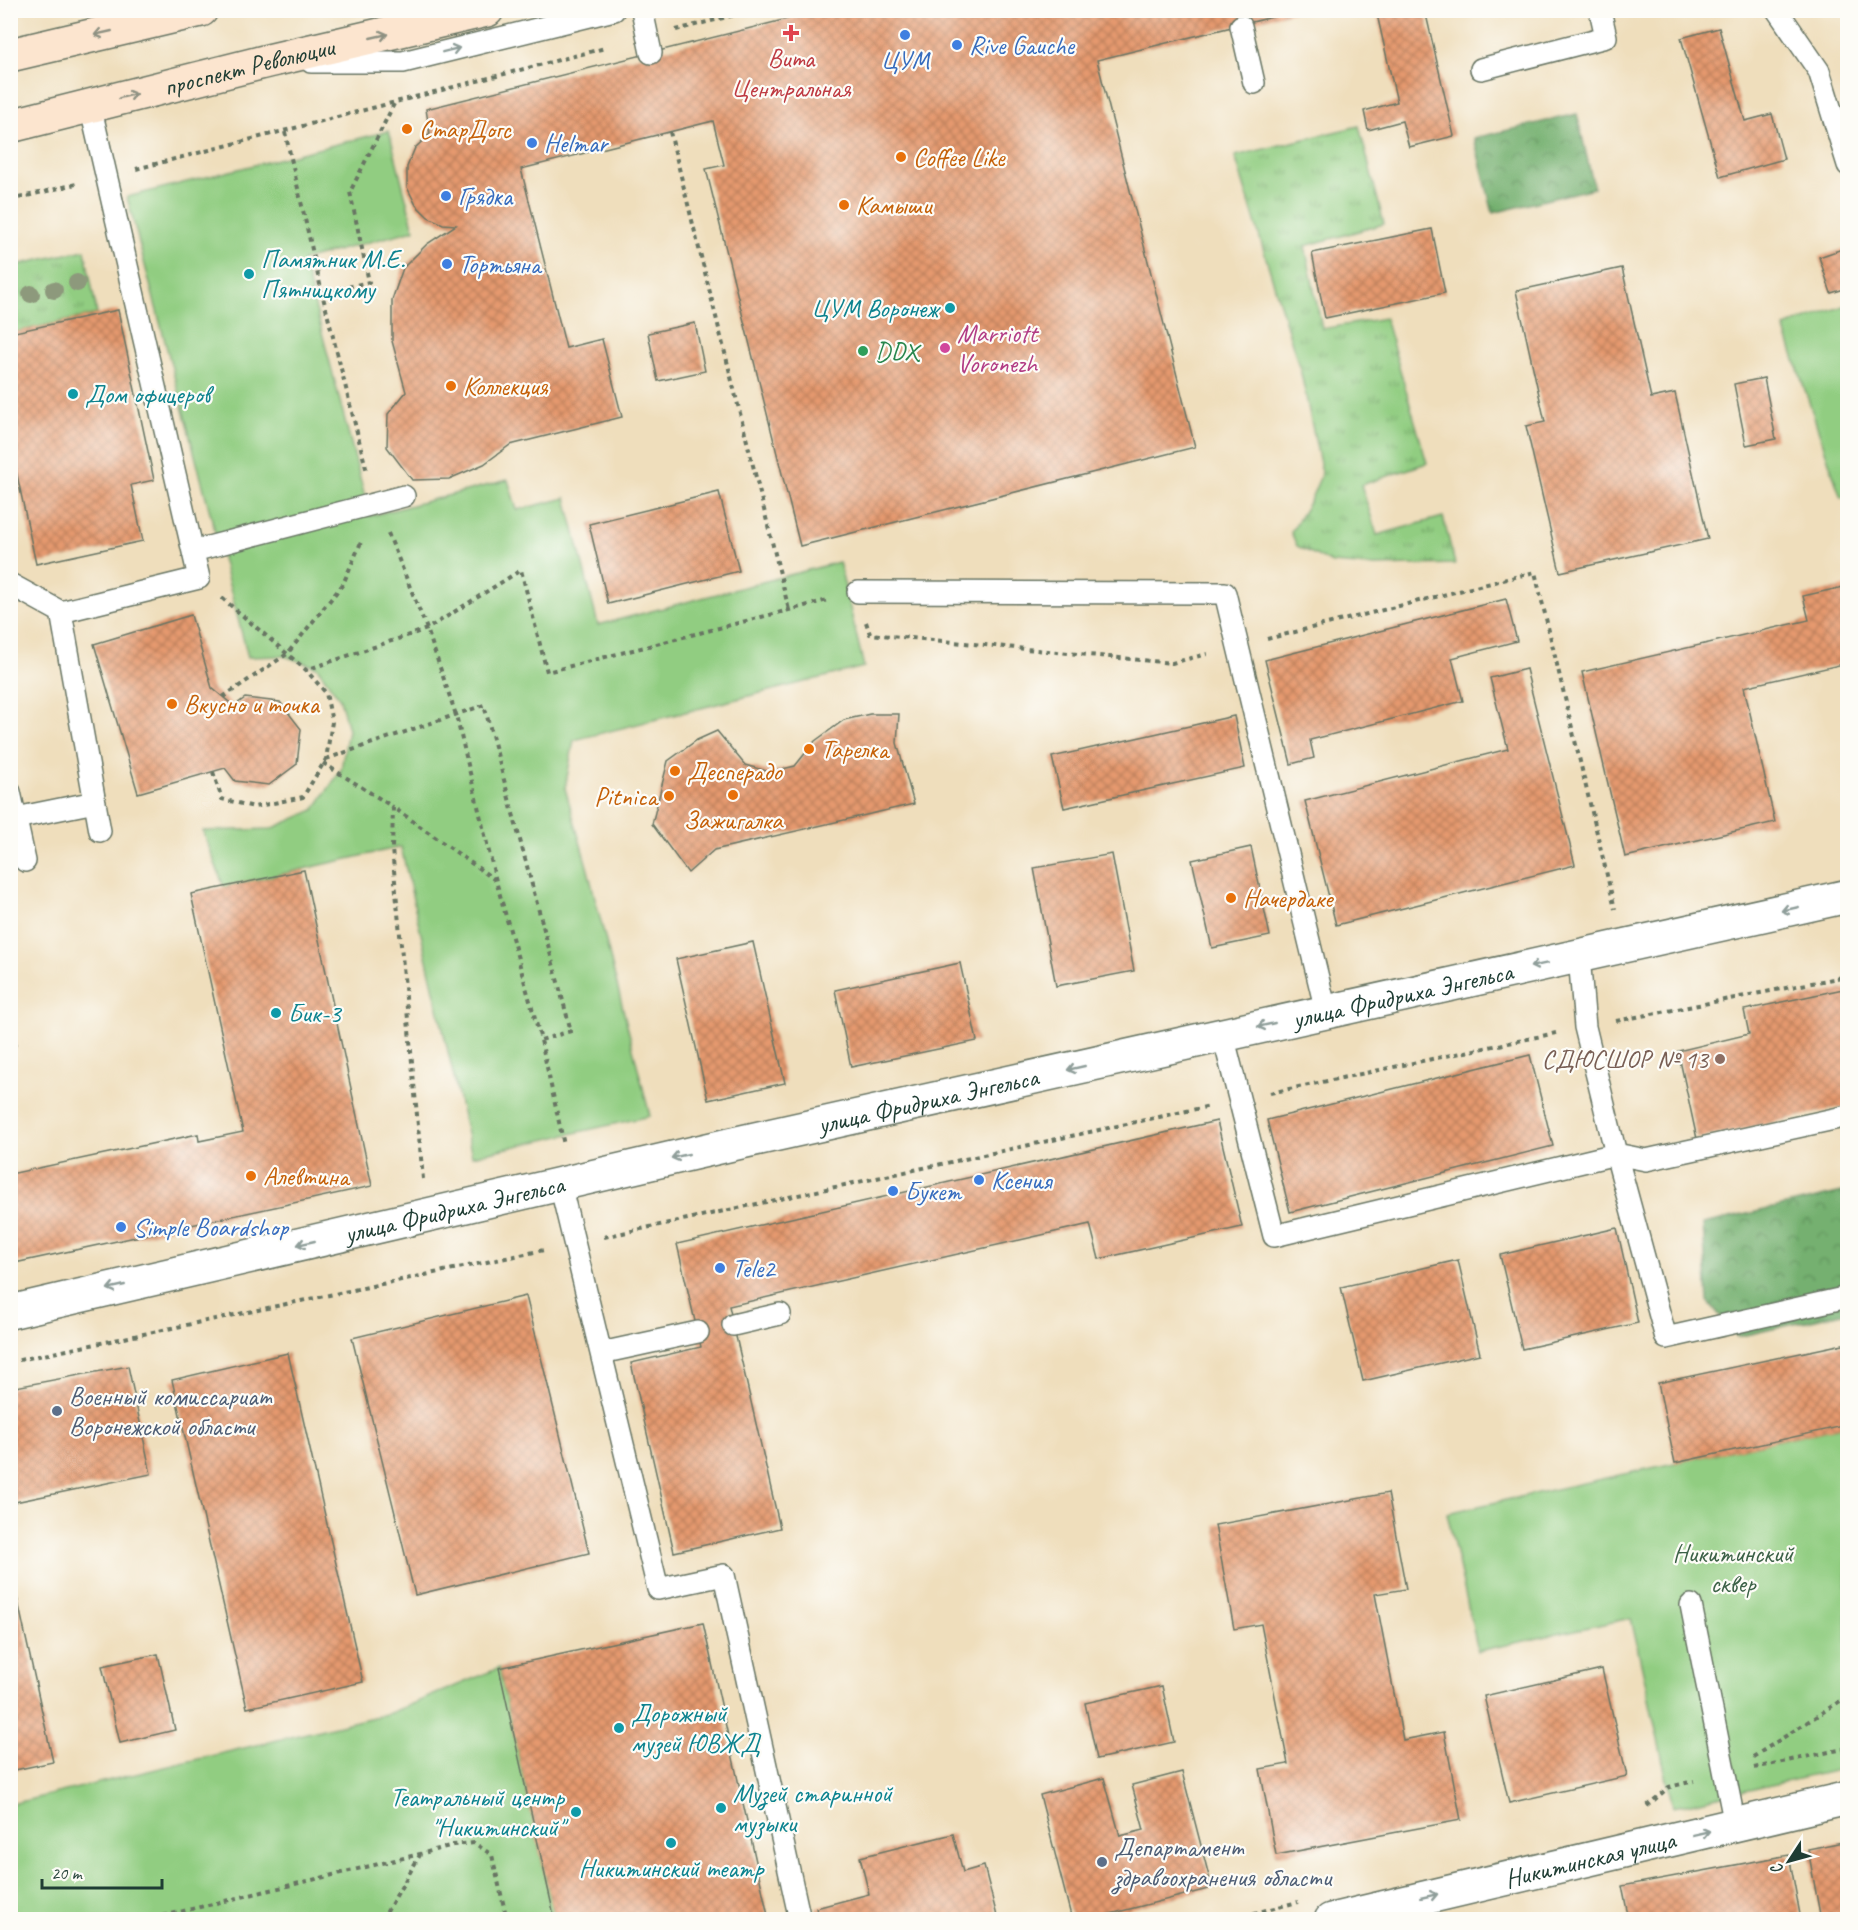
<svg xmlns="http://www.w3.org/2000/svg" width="1858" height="1930" font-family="Caveat,sans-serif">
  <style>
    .grass { fill: url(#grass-tufts); stroke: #58855a; stroke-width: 1.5 }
    .forest { fill: url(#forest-crowns); stroke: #4a7652; stroke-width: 1.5 }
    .green { fill: #91cd81; stroke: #58855a; stroke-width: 1.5 }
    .building { fill: url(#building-cross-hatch) }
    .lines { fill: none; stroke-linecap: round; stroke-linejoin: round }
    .service-casing { stroke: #687564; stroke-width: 24 }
    .tertiary-casing { stroke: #687564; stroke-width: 36 }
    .secondary-casing { stroke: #687564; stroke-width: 36 }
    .path { stroke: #687564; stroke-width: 4; stroke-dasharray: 4.5 4.5; stroke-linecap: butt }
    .service { stroke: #fff; stroke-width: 21 }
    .tertiary { stroke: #fff; stroke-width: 33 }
    .secondary { stroke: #fce5cf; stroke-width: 33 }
    .tree { fill: #8d997c }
    .oneway { stroke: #8e9182 }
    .oneway2 { stroke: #8f9e9a }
    .health-dot { fill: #e0444e; stroke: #fdfcf7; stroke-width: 2 }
    .shop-dot { fill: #3f7fe0; stroke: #fdfcf7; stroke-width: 2 }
    .food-dot { fill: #e8710a; stroke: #fdfcf7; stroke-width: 2 }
    .culture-dot { fill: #0f9aa8; stroke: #fdfcf7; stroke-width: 2 }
    .hotel-dot { fill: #d1479c; stroke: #fdfcf7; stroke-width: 2 }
    .leisure-dot { fill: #2e9e5b; stroke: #fdfcf7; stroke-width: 2 }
    .education-dot { fill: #8d6e63; stroke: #fdfcf7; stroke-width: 2 }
    .service-dot { fill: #5c6f8a; stroke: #fdfcf7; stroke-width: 2 }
    .labels { text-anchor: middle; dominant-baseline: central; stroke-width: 4.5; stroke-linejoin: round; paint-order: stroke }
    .shop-label { font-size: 26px; fill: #366cbe; stroke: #fdfcf7; text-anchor: start }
    .health-label { font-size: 26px; fill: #be3a42; stroke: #fdfcf7 }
    .street-label { font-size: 26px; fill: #1f3d34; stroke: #fdfcf7 }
    .food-label { font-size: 26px; fill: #c56008; stroke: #fdfcf7; text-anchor: start }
    .culture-label { font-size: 26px; fill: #0d838f; stroke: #fdfcf7; text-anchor: start }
    .hotel-label { font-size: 26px; fill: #b23c85; stroke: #fdfcf7; text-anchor: start }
    .leisure-label { font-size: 26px; fill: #27864d; stroke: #fdfcf7; text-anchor: start }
    .education-label { font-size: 26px; fill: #785e54; stroke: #fdfcf7; text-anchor: end }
    .service-label { font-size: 26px; fill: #4e5e75; stroke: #fdfcf7; text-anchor: start }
    .park-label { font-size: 26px; fill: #3c6147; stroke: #fdfcf7 }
  </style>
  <defs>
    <pattern id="grass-tufts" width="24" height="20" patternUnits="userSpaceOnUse" patternTransform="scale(1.5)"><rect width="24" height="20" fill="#91cd81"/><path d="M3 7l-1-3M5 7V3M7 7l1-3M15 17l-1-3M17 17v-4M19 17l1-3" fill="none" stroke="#76a86a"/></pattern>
    <pattern id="forest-crowns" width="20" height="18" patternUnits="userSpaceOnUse" patternTransform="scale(1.5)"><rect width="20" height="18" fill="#74b06f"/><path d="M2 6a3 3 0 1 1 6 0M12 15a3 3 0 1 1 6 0" fill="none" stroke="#5f905c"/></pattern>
    <pattern id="building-cross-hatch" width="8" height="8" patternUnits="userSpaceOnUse" patternTransform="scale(1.5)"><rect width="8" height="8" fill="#e5996e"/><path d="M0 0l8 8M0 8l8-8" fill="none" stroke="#b97e5b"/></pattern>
  </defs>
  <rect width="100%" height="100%" fill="#fdfcf7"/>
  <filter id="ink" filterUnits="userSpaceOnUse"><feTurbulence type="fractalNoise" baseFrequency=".0167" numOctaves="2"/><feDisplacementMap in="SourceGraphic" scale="12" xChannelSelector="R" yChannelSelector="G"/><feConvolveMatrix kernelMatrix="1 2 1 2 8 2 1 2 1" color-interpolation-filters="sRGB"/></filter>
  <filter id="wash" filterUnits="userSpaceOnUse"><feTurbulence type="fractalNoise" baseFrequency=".008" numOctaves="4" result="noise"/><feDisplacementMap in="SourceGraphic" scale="24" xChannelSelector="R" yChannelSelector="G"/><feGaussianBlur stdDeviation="1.35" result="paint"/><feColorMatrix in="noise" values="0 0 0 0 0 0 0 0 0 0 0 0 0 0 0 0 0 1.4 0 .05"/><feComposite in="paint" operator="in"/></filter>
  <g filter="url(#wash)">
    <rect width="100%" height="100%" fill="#efdebc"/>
    <path class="grass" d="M1359 126 1384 224 1305 246 1322 329 1385 318 1427 463 1361 485 1377 535 1443 517 1455 564 1374 566 1332 563 1297 546 1291 532 1310 501 1322 473 1301 373 1235 156Z
      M85 250 97 314 11 333V266Z"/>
    <path class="forest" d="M1577 114 1594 188 1493 213 1474 138Z
      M1847 1191V1312L1737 1337 1708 1301 1703 1224Z"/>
    <path class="green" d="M389 131 414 230 303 260 370 516 508 480 517 510 566 498 598 625 839 562 864 667 574 740 565 788 588 870 650 1116 472 1156 401 847 224 887 203 831 271 829 314 810 341 770 348 730 340 699 317 667 284 656 248 657 127 197Z
      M1847 305 1848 496 1841 498 1784 327Z
      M1847 1425V1768L1673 1807 1631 1618 1478 1651 1447 1513Z
      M499 1668 555 1919H11V1804L390 1713Z"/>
    <g id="blocks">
      <path class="building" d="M823 10H1301L1097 60 1195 447 800 546 706 169 724 165 713 121 521 169 566 348 602 339 622 417 510 445 484 464 449 479 412 480 387 447 388 414 406 392 392 341V300L403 268 427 244 456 225 443 224 428 217 416 205 407 187V167L415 148 430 134 426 109Z
        M1376 10H1425L1454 136 1409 147 1402 121 1368 130 1364 111 1397 102Z
        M1719 28 1745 121 1772 114 1784 159 1720 177 1681 38Z
        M1432 229 1445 293 1325 318 1312 253Z
        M1848 247V288L1831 293 1819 257Z
        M1622 268 1651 398 1675 393 1708 539 1560 572 1526 426 1545 422 1516 291Z
        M118 310 154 480 131 485 143 541 36 564 13 456H10V333Z
        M695 323 705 371 658 381 648 333Z
        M1764 378 1776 439 1746 445 1734 384Z
        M719 492 739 571 608 604 589 524Z
        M1848 586V663L1744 687 1775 822 1625 857 1582 672 1809 620 1803 596Z
        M1506 599 1517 641 1452 658 1463 701 1310 740 1314 758 1291 764 1265 660Z
        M191 615 212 688 234 706 245 698 280 702 301 729 297 764 269 785 235 781 225 768 138 793 94 644Z
        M1526 669 1575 865 1336 925 1305 801 1508 749 1490 678Z
        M870 714H899L897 743 914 804 714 850 688 873 652 824 668 761 697 740 717 731 745 765 770 772 795 766 815 741 844 720Z
        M1234 716 1245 768 1064 808 1052 757Z
        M1251 847 1270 936 1212 948 1192 860Z
        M1112 854 1134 971 1056 986 1034 868Z
        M304 870 372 1186 10 1264V1174L198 1134 199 1141 243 1132 191 894Z
        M753 942 785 1083 708 1100 676 959Z
        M960 963 977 1041 851 1067 835 990Z
        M1848 988V1106L1697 1139 1678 1051 1749 1034 1744 1010Z
        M10 1023 16 1045 10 1046Z
        M1530 1055 1553 1146 1290 1212 1267 1120Z
        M1217 1121 1242 1227 1099 1259 1090 1224 729 1306 780 1528 674 1552 631 1363 701 1347 677 1244Z
        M1617 1228 1638 1323 1522 1349 1500 1255Z
        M1458 1260 1480 1354 1363 1381 1341 1287Z
        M526 1296 589 1553 415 1595 352 1338Z
        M1848 1343V1425L1675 1463 1658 1383Z
        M288 1353 363 1682 247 1708 172 1380Z
        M128 1366 151 1474 10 1503V1388Z
        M1388 1493 1406 1589 1375 1594 1403 1740 1444 1732 1461 1820 1276 1855 1260 1769 1288 1764 1261 1624 1234 1629 1215 1525Z
        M10 1565 53 1762 10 1771Z
        M703 1623 769 1920H555L499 1668Z
        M158 1654 175 1730 120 1743 102 1666Z
        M1602 1669 1627 1776 1509 1803 1484 1696Z
        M1162 1686 1174 1742 1097 1759 1085 1703Z
        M1182 1772 1212 1888 1087 1920H1072L1040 1795 1104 1778 1120 1836 1144 1830 1132 1785Z
        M953 1834 963 1872 984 1866 998 1920H819L816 1908 869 1894 860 1857Z
        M1848 1841V1920H1821L1808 1849Z
        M1789 1855 1801 1920H1629L1622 1886Z"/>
    </g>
  </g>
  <g filter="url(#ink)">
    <use href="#blocks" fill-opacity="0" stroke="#687564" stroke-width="1.5"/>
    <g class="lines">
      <defs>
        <path id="service" d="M642 10 651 53
          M1777 10 1819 71 1848 165
          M1241 26 1254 83
          M311 62H403L614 10
          M1481 69 1606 37 1600 10
          M193 551 404 496
          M10 584 61 612 199 578 90 105
          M858 592 1225 593 1326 1011
          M61 612 100 831
          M10 792 25 861
          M16 818 95 802
          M1223 1035 1274 1236 1616 1154 1585 1027 1579 956
          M1848 1116 1646 1160 1616 1154 1666 1338 1848 1297
          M560 1184 658 1589 724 1575 800 1920
          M733 1325 780 1314
          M601 1353 698 1332
          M1691 1605 1735 1825"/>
        <g id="tertiary">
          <path id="s1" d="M10 1312 737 1143 1848 896"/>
          <path id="s2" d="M1331 1920 1848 1798"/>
        </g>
        <g id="secondary">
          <path d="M10 55 201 10"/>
          <path id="s3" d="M10 126 268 61 487 10"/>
        </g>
      </defs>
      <use href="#service" class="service-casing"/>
      <use href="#tertiary" class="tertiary-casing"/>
      <use href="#secondary" class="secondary-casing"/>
      <path class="path" d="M676 30 754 10
        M285 132 322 293 367 472
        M670 132 789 610
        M136 169 605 48
        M10 200 76 184
        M322 293 369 282 350 192 394 104
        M388 533 427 629 456 715 496 881 541 1040 564 1145
        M222 598 306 670 427 629 521 570 547 672 828 600
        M866 622 870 634 1172 663 1207 654
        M1267 639 1535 572 1615 909
        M223 697 287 654 343 584 362 540
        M326 759 484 705 571 1031 541 1040
        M323 763 393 807
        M213 772 222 799 254 807 303 797 326 759 332 722 326 693 306 670
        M1616 1021 1848 976
        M1270 1093 1556 1033
        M423 1179 392 849 393 807 495 880
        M604 1237 1210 1106
        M10 1362 544 1250
        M1753 1757 1848 1696
        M1754 1768 1848 1748
        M1647 1806 1669 1787 1694 1781
        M146 1920 420 1854 453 1845 474 1843 492 1855 507 1920
        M382 1920 420 1855
        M1227 1920 1298 1902"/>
      <use href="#service" class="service"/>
      <use href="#tertiary" class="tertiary"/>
      <use href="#secondary" class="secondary"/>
    </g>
    <g class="tree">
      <circle cx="77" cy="283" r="9"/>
      <circle cx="54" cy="290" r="9"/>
      <circle cx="31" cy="294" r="9"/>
    </g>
    <defs><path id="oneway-shaft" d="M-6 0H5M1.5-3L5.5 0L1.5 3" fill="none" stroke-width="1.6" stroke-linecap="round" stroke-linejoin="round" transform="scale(1.5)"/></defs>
    <g class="oneway">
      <use href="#oneway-shaft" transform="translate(103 33) rotate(167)"/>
      <use href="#oneway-shaft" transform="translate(379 36) rotate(-13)"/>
      <use href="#oneway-shaft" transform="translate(128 96) rotate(-14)"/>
    </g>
    <g class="oneway2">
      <use href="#oneway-shaft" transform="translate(451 50) rotate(-14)"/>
      <use href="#oneway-shaft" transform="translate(1790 909) rotate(167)"/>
      <use href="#oneway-shaft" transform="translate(1539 965) rotate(168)"/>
      <use href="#oneway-shaft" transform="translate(1266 1025) rotate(167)"/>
      <use href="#oneway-shaft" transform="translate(1076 1068) rotate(167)"/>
      <use href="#oneway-shaft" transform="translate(680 1156) rotate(167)"/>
      <use href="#oneway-shaft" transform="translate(306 1243) rotate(167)"/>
      <use href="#oneway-shaft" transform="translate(116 1287) rotate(167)"/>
      <use href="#oneway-shaft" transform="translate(1701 1833) rotate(-13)"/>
      <use href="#oneway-shaft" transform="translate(1429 1896) rotate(-13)"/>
    </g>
  </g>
  <path class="health-dot" d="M788 24h6v6h6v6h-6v6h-6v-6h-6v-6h6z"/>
  <g class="shop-dot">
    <circle cx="905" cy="35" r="6"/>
    <circle cx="957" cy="45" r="6"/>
    <circle cx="532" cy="143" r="6"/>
    <circle cx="446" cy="196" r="6"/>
    <circle cx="447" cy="264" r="6"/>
    <circle cx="979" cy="1180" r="6"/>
    <circle cx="893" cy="1191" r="6"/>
    <circle cx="121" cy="1227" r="6"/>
    <circle cx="720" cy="1268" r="6"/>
  </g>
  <g class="food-dot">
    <circle cx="407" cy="129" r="6"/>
    <circle cx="901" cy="157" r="6"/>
    <circle cx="844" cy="205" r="6"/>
    <circle cx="451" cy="386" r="6"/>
    <circle cx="172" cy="704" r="6"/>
    <circle cx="809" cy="749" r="6"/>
    <circle cx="675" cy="771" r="6"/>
    <circle cx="733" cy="795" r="6"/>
    <circle cx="669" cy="796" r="6"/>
    <circle cx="1231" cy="898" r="6"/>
    <circle cx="251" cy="1176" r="6"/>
  </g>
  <g class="culture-dot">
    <circle cx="249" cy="274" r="6"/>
    <circle cx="950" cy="308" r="6"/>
    <circle cx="73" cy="394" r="6"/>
    <circle cx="276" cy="1013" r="6"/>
    <circle cx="619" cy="1728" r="6"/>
    <circle cx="721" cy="1808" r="6"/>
    <circle cx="576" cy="1812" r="6"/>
    <circle cx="671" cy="1843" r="6"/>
  </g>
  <circle class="hotel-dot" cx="945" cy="348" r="6"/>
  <circle class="leisure-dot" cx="863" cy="351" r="6"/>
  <circle class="education-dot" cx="1720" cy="1059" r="6"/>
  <g class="service-dot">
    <circle cx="57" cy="1411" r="6"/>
    <circle cx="1102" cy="1862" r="6"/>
  </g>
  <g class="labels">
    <g class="shop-label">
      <text x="969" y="45">Rive Gauche</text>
      <text x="905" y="60" text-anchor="middle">ЦУМ</text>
      <text x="544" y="143">Helmar</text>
      <text x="458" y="196">Грядка</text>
      <text x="459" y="264">Тортьяна</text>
      <text x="991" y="1180">Ксения</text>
      <text x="905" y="1191">Букет</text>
      <text x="133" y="1227">Simple Boardshop</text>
      <text x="732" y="1268">Tele2</text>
    </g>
    <g class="health-label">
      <text x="791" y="58">Вита<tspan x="791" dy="30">Центральная</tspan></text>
    </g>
    <g class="street-label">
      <text stroke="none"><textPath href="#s3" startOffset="246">проспект Революции</textPath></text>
      <text stroke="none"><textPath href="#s1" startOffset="1428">улица Фридриха Энгельса</textPath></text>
      <text stroke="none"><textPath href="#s1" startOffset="942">улица Фридриха Энгельса</textPath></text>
      <text stroke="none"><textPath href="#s1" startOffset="456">улица Фридриха Энгельса</textPath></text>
      <text stroke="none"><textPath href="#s2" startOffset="266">Никитинская улица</textPath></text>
    </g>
    <g class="food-label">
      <text x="419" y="129">СтарДогс</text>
      <text x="913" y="157">Coffee Like</text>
      <text x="856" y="205">Камыши</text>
      <text x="463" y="386">Коллекция</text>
      <text x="184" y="704">Вкусно и точка</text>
      <text x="821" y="749">Тарелка</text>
      <text x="687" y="771">Десперадо</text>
      <text x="657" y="796" text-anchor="end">Pitnica</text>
      <text x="733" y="820" text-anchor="middle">Зажигалка</text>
      <text x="1243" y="898">Начердаке</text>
      <text x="263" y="1176">Алевтина</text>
    </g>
    <g class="culture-label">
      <text x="261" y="259">Памятник М.Е.<tspan x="261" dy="30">Пятницкому</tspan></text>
      <text x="938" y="308" text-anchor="end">ЦУМ Воронеж</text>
      <text x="85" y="394">Дом офицеров</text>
      <text x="288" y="1013">Бик-3</text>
      <text x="631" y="1713">Дорожный<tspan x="631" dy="30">музей ЮВЖД</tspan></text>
      <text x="733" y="1793">Музей старинной<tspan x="733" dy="30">музыки</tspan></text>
      <text x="564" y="1797" text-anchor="end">Театральный центр<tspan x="564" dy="30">"Никитинский"</tspan></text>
      <text x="671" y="1868" text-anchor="middle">Никитинский театр</text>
    </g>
    <g class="hotel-label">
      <text x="957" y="333">Marriott<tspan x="957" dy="30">Voronezh</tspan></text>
    </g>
    <g class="leisure-label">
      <text x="875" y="351">DDX</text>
    </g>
    <g class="education-label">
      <text x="1708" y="1059">СДЮСШОР № 13</text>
    </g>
    <g class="service-label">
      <text x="69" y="1396">Военный комиссариат<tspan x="69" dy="30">Воронежской области</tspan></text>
      <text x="1114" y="1847">Департамент<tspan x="1114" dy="30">здравоохранения области</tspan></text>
    </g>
    <g class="park-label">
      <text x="1733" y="1553">Никитинский<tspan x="1733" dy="30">сквер</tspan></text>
    </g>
  </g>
  <rect width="1858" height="1930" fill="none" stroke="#fdfcf7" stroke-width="36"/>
  <g transform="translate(1789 1861) rotate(234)" stroke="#fdfcf7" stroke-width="4.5" paint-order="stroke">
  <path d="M0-4.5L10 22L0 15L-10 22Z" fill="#1f3d34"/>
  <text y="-9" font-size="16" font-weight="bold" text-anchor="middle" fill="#1f3d34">С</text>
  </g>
  <path d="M42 1879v9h120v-9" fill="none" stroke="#1f3d34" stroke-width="3"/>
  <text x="51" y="1879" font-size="18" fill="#1f3d34" stroke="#fdfcf7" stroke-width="4.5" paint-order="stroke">20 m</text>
</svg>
